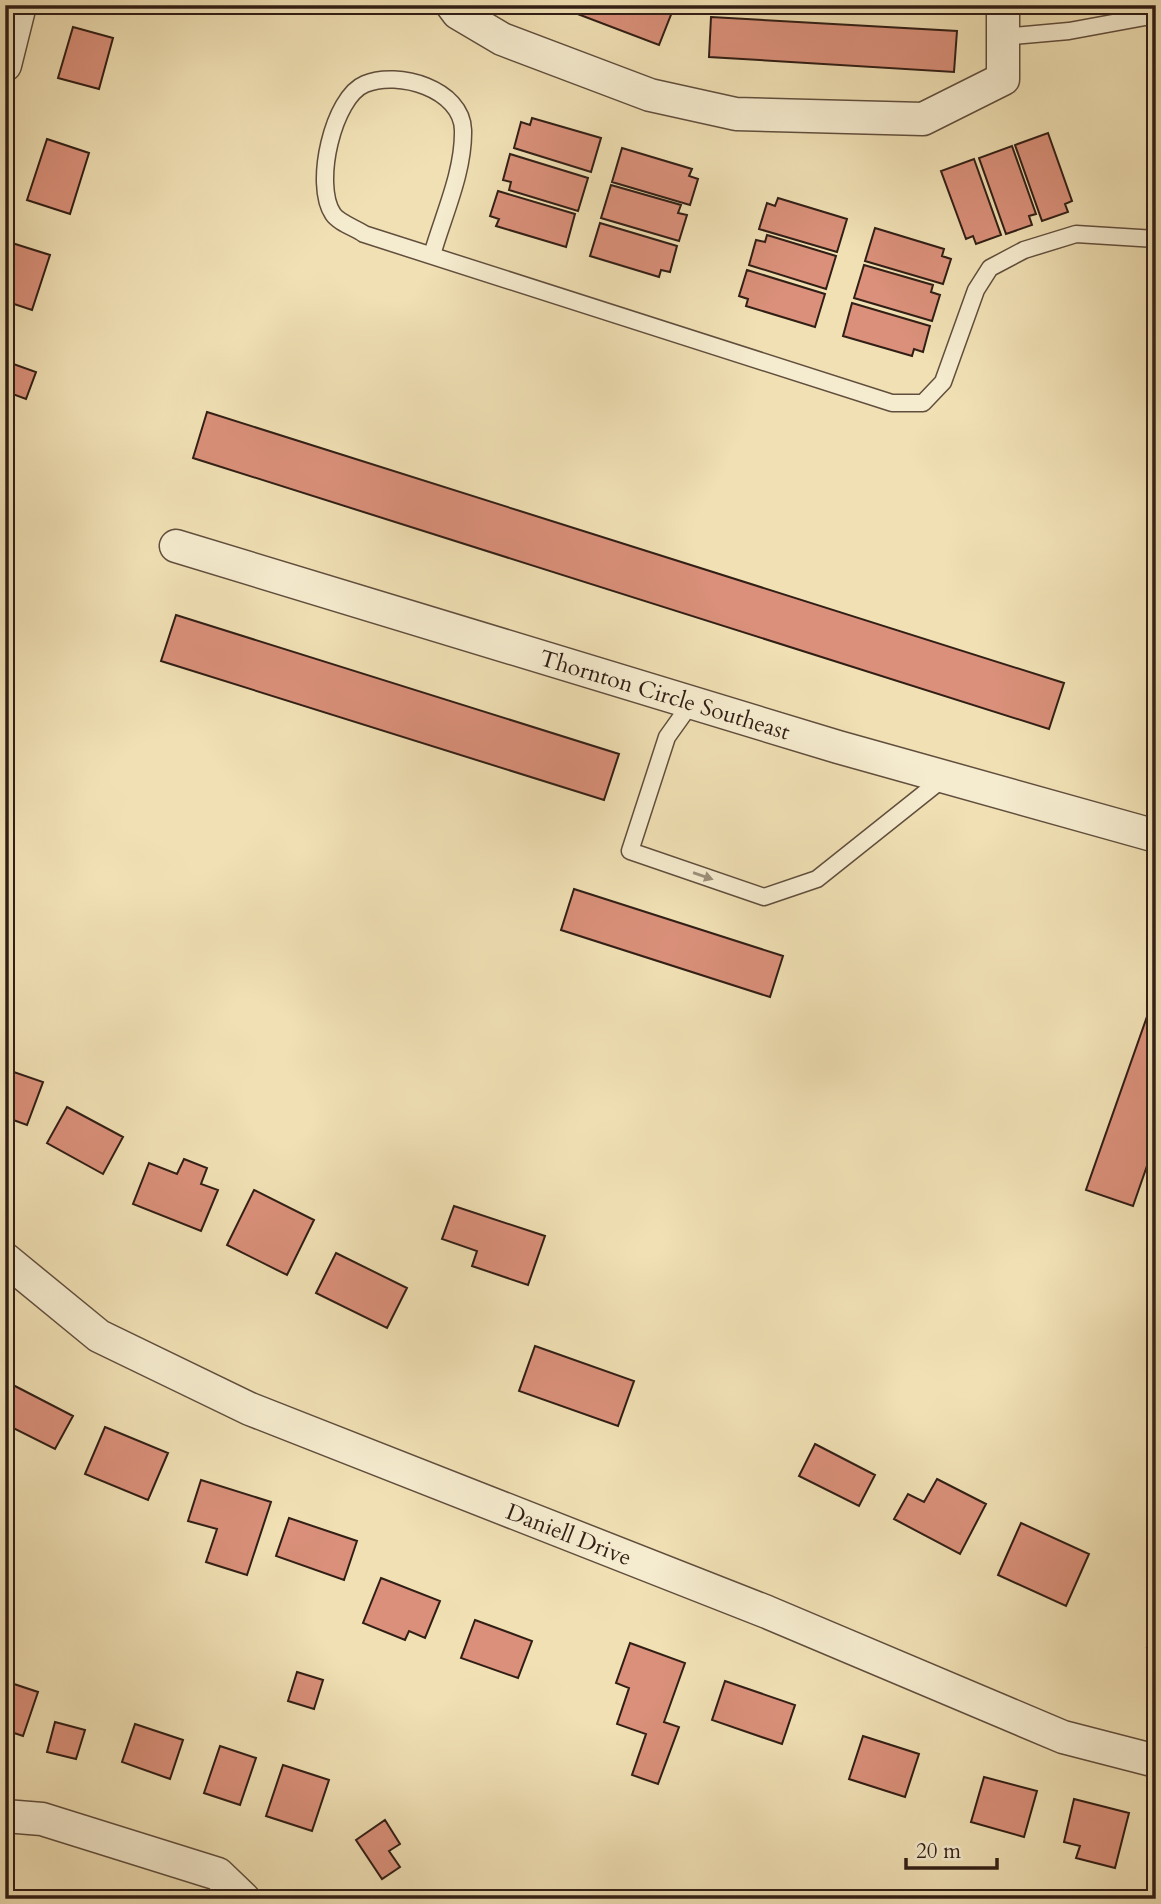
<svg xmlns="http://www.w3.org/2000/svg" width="1161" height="1904" font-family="Cardo,serif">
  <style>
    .building { fill: #da907a; stroke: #311e15; stroke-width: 2 }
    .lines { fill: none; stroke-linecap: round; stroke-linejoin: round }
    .lane-casing { stroke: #614e3d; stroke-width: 19 }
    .street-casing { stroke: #614e3d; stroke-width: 35 }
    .lane { stroke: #f5ebce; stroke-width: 16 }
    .street { stroke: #f5ebce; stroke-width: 32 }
    .oneway { fill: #9d8f7b }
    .labels { text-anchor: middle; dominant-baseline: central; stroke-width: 6; stroke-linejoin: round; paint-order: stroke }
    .street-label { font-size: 23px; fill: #311e15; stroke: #f5ebce }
  </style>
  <rect width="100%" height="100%" fill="#f0e0b4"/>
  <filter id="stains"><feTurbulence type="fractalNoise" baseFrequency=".00286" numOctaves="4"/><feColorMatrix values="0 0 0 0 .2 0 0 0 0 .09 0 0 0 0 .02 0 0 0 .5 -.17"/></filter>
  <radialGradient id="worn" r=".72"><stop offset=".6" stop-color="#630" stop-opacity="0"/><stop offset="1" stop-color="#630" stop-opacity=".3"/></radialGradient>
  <path class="building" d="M554 5H668L674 7 659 45Z
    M711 17 957 31 954 72 709 57Z
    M73 27 113 38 99 89 58 78Z
    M532 118 601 138 591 172 514 148 521 122 530 125Z
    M1048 133 1072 201 1065 204 1068 212 1042 221 1015 145Z
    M47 139 89 153 70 214 27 200Z
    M1012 146 1036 214 1029 216 1032 225 1006 234 979 158Z
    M622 148 692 169 689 176 698 179 690 205 612 182Z
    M510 154 588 178 578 211 509 190 511 182 503 180Z
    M974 159 1001 235 976 244 973 236 966 239 941 171Z
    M611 185 681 205 678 213 687 215 679 241 601 218Z
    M498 191 575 214 566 247 496 226 499 219 490 216Z
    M778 198 847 219 837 252 759 229 767 203 775 206Z
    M600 223 677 246 670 272 661 270 659 277 590 256Z
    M875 228 944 249 942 256 951 259 943 284 865 261Z
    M767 235 836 256 826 289 749 265 756 240 765 242Z
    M12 243 50 255 32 310 5 301V261Z
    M864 265 933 285 931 292 940 295 932 321 854 298Z
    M747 270 825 294 815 327 746 306 748 299 739 296Z
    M852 303 930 326 923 352 914 349 912 356 843 336Z
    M5 361 36 372 26 399 10 393 5 406Z
    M207 412 1064 683 1049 729 193 458Z
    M176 615 619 754 604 800 161 661Z
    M574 889 783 956 770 997 561 930Z
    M1156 991V1140L1133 1206 1086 1190Z
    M5 1069 43 1082 27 1125 5 1117Z
    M67 1107 123 1137 103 1174 47 1143Z
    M184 1159 207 1168 201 1184 218 1190 201 1231 133 1204 149 1163 177 1174Z
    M254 1190 314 1220 287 1275 227 1245Z
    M454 1206 545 1236 528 1285 472 1266 477 1251 442 1239Z
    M336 1253 407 1288 387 1328 316 1293Z
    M535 1346 634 1381 618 1426 519 1391Z
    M13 1385 73 1416 55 1449 5 1424V1400Z
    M105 1427 168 1453 148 1500 85 1474Z
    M815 1444 875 1475 859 1506 799 1476Z
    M937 1479 986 1504 960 1554 894 1519 908 1494 924 1502Z
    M201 1480 271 1502 247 1575 206 1562 217 1529 188 1521Z
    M289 1518 357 1541 344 1580 276 1556Z
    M1021 1523 1089 1554 1066 1606 998 1575Z
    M381 1578 440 1601 425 1638 409 1631 405 1640 363 1623Z
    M475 1620 532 1641 518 1678 461 1658Z
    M1156 1621V1649L1147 1647Z
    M630 1643 685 1663 664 1722 679 1727 658 1784 632 1775 646 1734 617 1724 629 1688 616 1683Z
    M297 1672 323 1680 314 1709 288 1701Z
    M5 1681 38 1692 23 1736 5 1730Z
    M725 1681 795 1705 782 1744 712 1720Z
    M55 1722 85 1730 76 1759 47 1752Z
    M135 1724 183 1740 170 1779 122 1762Z
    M863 1736 919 1754 905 1797 849 1779Z
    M220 1746 256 1758 240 1805 204 1793Z
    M283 1765 329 1780 312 1831 266 1816Z
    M984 1777 1037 1791 1024 1837 971 1822Z
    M1074 1799 1129 1813 1115 1868 1076 1858 1080 1846 1064 1842Z
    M385 1820 400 1844 389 1851 400 1867 382 1879 356 1840Z"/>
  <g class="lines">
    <defs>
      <path id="lane" d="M1003 37 1069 31 1156 15
        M432 255C443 216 464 172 463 130 462 89 398 70 365 84 333 97 313 185 333 214 338 222 355 228 364 234L892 403H923L943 382 976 290 990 268 1024 250 1076 234 1156 239
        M692 702 667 737 630 851 764 897 817 879 945 777"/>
      <g id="street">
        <path d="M452 5 458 13 502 39 650 95 736 114 923 119 1003 79V5"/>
        <path d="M5 65 20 5"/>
        <path id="s1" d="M176 546 838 747 1156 836"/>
        <path id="s2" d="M5 1259 99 1336 250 1409 767 1612 1063 1737 1156 1761"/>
        <path d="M5 1816 42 1819 218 1874 244 1899"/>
      </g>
    </defs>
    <use href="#lane" class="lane-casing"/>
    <use href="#street" class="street-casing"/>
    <use href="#lane" class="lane"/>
    <use href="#street" class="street"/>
  </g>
  <defs><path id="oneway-solid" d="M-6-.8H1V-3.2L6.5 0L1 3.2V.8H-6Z" transform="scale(1.75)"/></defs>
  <use class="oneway" href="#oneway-solid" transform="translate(703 876) rotate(19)"/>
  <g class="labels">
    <g class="street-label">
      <text stroke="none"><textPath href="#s1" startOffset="511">Thornton Circle Southeast</textPath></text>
      <text stroke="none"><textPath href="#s2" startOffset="632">Daniell Drive</textPath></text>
    </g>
  </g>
  <rect width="1161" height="1904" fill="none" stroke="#f0e0b4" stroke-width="28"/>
  <rect x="7" y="7" width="1147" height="1890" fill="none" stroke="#311e15" stroke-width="3.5"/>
  <rect x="14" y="14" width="1133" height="1876" fill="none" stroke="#311e15" stroke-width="2"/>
  <path d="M906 1858v10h91v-10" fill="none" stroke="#311e15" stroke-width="3.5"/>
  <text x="916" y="1858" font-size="21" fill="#311e15" stroke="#f5ebce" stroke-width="5" paint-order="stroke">20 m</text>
  <rect width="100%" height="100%" filter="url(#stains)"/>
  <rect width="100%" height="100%" fill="url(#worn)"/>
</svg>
